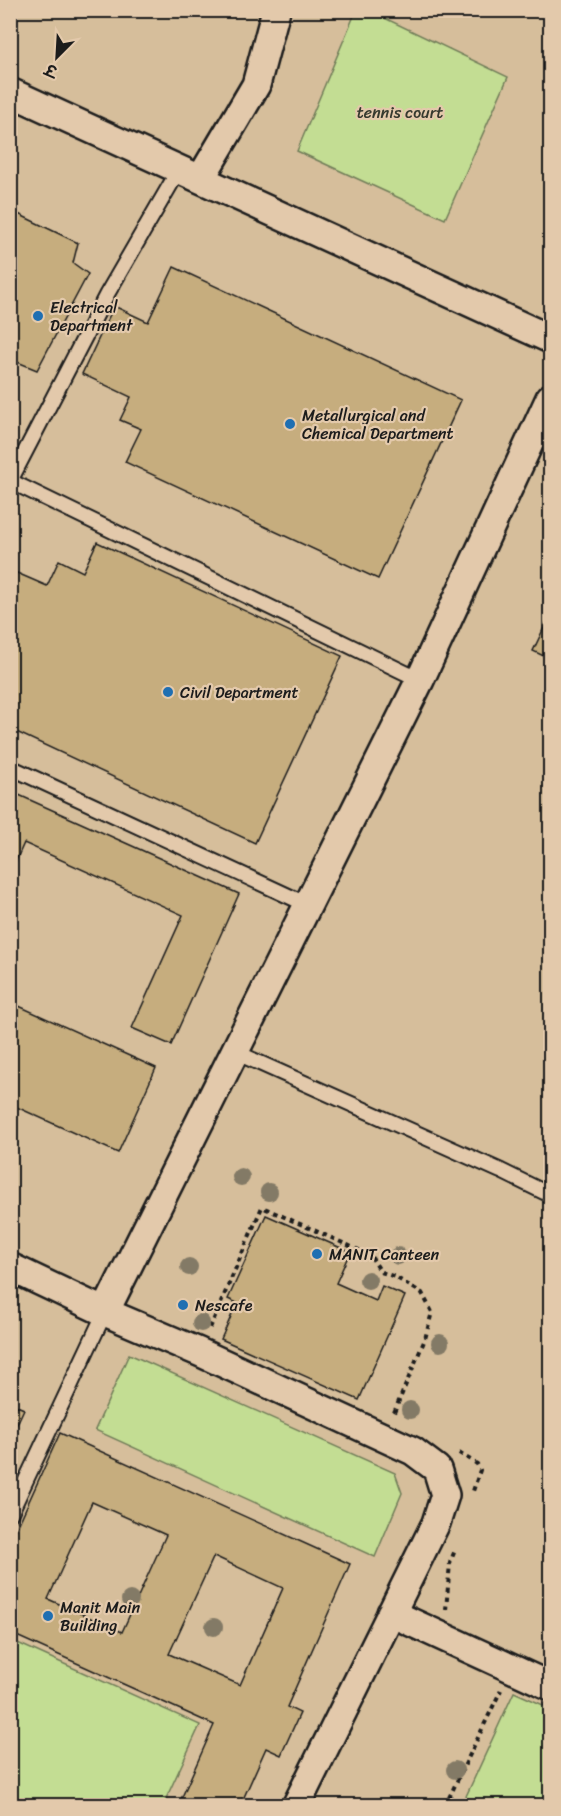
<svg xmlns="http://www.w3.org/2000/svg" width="561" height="1816" font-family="Sriracha,'Playpen Sans Deva',sans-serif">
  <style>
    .built { fill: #d6be9b }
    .green { fill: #c3dd93; stroke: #707c58; stroke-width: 1.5 }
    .building { fill: #c6ad7e; stroke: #1c1c1c; stroke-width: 1.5; fill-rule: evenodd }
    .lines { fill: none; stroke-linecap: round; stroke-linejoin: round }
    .service-casing { stroke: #1c1c1c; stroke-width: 18 }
    .minor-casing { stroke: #1c1c1c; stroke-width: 32 }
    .path { stroke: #1c1c1c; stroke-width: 4; stroke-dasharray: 4.5 4.5; stroke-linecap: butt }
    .service { stroke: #e3c9ab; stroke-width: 14 }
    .minor { stroke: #e3c9ab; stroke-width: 27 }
    .tree { fill: #837a66 }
    .poi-dot { fill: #1f6fb2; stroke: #e3c9ab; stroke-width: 2 }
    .labels { text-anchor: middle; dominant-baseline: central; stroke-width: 4.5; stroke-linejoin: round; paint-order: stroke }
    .park-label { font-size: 16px; fill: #35392e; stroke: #e3c9ab }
    .poi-label { font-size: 16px; fill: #1c1c1c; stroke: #e3c9ab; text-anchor: start }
  </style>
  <rect width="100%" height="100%" fill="#e3c9ab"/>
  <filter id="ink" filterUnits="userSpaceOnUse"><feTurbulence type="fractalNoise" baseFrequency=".0167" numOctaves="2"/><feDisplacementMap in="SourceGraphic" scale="12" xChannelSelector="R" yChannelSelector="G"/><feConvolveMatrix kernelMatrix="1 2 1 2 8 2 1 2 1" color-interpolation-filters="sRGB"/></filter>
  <g filter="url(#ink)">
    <path class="built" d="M11 11H550V1805H11Z"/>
    <path class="green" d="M356 11H370L508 77 445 219 297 151Z
      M129 1354 395 1473 402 1493 375 1557 95 1430Z
      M11 1640 200 1725 163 1805H11Z
      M514 1692 550 1708V1805H462Z"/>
    <path class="building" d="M10 210 78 243 73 263 88 274 37 370 10 359Z
      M174 267 461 400 378 579 125 462 141 429 120 420 131 397 82 374 114 306 148 322Z
      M97 542 342 656 255 843 10 729V570L47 586 59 560 83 572Z
      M550 615V659L533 651Z
      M10 791 239 894 171 1045 132 1028 183 915 24 843 10 874Z
      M10 1002 156 1068 118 1153 10 1104Z
      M266 1215 350 1252 336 1283 376 1301 382 1286 405 1296 359 1400 221 1339 237 1303 228 1299Z
      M10 1403 24 1409 10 1439Z
      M60 1433 350 1564 287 1707 300 1713 281 1755 266 1748 240 1806H178L214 1725 10 1633V1543ZM92 1502 166 1535 122 1632 48 1599ZM214 1556 283 1588 240 1685 169 1654Z"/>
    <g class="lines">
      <defs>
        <path id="service" d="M10 481 420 680
          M10 481 107 294 180 168
          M10 767 308 905
          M235 1052 501 1171 550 1195
          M10 1514 105 1312"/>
        <path id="minor" d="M10 92 550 339
          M201 178 256 85 276 10
          M10 1267 105 1312 199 1352 413 1451 437 1469 445 1495 436 1523 296 1806
          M105 1312 420 680 550 398
          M391 1613 550 1686"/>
      </defs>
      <use href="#service" class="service-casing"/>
      <use href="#minor" class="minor-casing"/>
      <path class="path" d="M210 1328 262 1207 370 1255 381 1272 395 1277 422 1293 432 1312 425 1339 393 1415
        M459 1453 477 1464 480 1470 472 1494
        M446 1610 450 1563 455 1550
        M445 1806 501 1690"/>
      <use href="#service" class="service"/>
      <use href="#minor" class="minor"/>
    </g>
    <g class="tree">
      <circle cx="241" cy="1177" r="9"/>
      <circle cx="269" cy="1192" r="9"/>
      <circle cx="398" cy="1256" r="9"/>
      <circle cx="189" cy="1267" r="9"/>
      <circle cx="368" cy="1280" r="9"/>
      <circle cx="201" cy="1323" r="9"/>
      <circle cx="440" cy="1343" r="9"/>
      <circle cx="410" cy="1410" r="9"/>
      <circle cx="130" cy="1600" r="9"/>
      <circle cx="214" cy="1627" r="9"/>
      <circle cx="455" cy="1770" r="9"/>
    </g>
  </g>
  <g class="poi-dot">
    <circle cx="38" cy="316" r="6"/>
    <circle cx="290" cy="424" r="6"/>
    <circle cx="168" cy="692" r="6"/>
    <circle cx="317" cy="1254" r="6"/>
    <circle cx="183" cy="1305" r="6"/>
    <circle cx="48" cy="1616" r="6"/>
  </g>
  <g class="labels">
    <g class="park-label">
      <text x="400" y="112">tennis court</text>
    </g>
    <g class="poi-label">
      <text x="50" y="307">Electrical<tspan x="50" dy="18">Department</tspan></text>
      <text x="302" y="415">Metallurgical and<tspan x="302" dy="18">Chemical Department</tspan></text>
      <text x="180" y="692">Civil Department</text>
      <text x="329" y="1254">MANIT Canteen</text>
      <text x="195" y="1305">Nescafe</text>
      <text x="60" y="1607">Manit Main<tspan x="60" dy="18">Building</tspan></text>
    </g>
  </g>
  <rect width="561" height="1816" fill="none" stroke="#e3c9ab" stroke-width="36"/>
  <rect x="18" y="18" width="525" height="1780" fill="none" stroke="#1c1c1c" stroke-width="2" filter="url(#ink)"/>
  <g transform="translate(57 57) rotate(204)" stroke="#e3c9ab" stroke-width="4.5" paint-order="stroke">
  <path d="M0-4.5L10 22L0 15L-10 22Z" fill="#1c1c1c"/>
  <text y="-9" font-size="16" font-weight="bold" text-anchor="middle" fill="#1c1c1c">उ</text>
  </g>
</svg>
